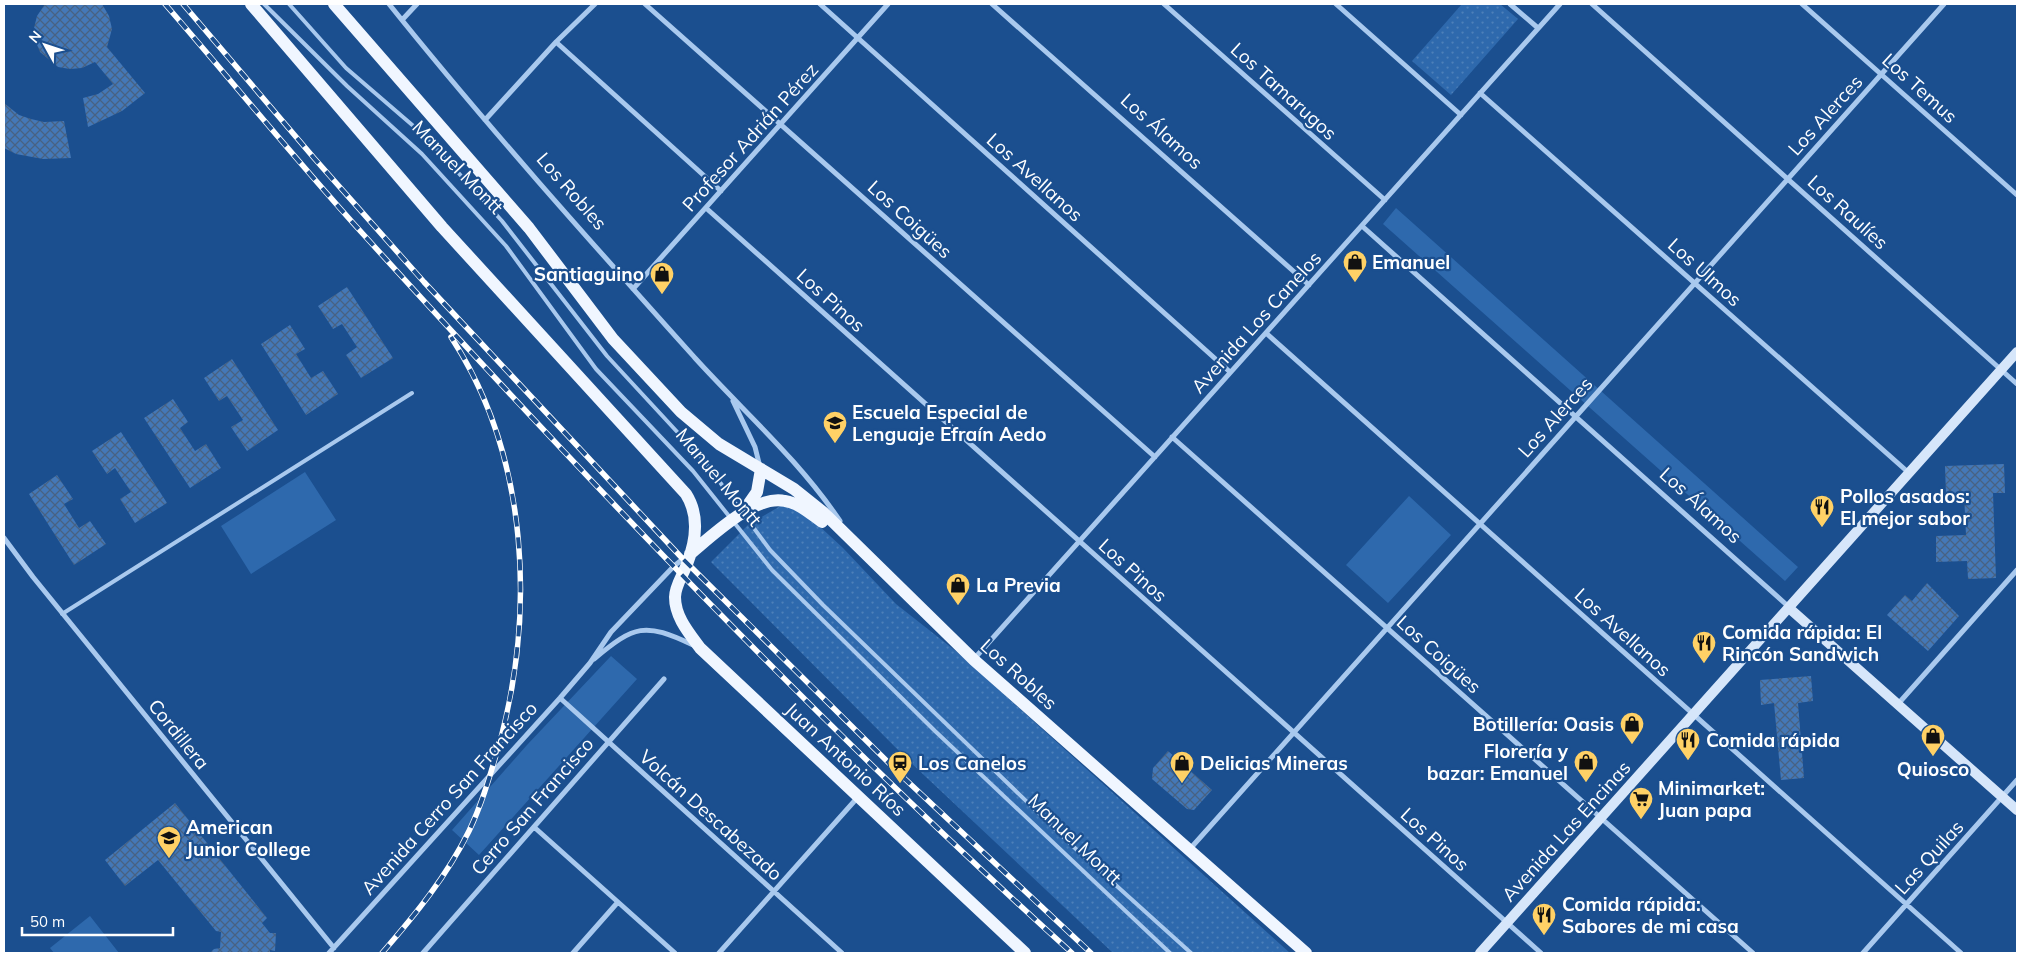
<svg xmlns="http://www.w3.org/2000/svg" width="2021" height="957" font-family="Mulish,sans-serif">
  <style>
    .grass { fill: #2e69ad }
    .park { fill: url(#park-dots) }
    .building { fill: url(#building-cross-hatch) }
    .lines { fill: none; stroke-linecap: round; stroke-linejoin: round }
    .lane { stroke: #a9c9ee; stroke-width: 4 }
    .street { stroke: #a9c9ee; stroke-width: 5 }
    .secondary { stroke: #d6e6fa; stroke-width: 10 }
    .primary { stroke: #f0f6ff; stroke-width: 12 }
    .rail-casing { stroke: #fff; stroke-width: 5.5 }
    .rail { stroke: #1b4f8f; stroke-width: 4; stroke-dasharray: 11; stroke-linecap: butt }
    .labels { text-anchor: middle; dominant-baseline: central; stroke-width: 4.5; stroke-linejoin: round; paint-order: stroke }
    .street-label { font-size: 19px; fill: #fff; stroke: #1b4f8f }
    .poi-label { font-size: 19px; font-weight: bold; fill: #fff; stroke: #1b4f8f; text-anchor: start }
  </style>
  <defs>
    <pattern id="park-dots" width="8" height="8" patternUnits="userSpaceOnUse" patternTransform="scale(1.25)"><rect width="8" height="8" fill="#2e69ad"/><path d="M2 2h.1M6 6h.1" fill="none" stroke="#4d80b9" stroke-width="1.8" stroke-linecap="round"/></pattern>
    <pattern id="building-cross-hatch" width="8" height="8" patternUnits="userSpaceOnUse" patternTransform="scale(1.25)"><rect width="8" height="8" fill="#4478b7"/><path d="M0 0l8 8M0 8l8-8" fill="none" stroke="#486282"/></pattern>
  </defs>
  <rect width="100%" height="100%" fill="#1b4f8f"/>
  <path class="grass" d="M1396 208 1798 567 1785 581 1383 224Z
    M305 472 336 520 251 574 221 526Z
    M1409 496 1451 535 1388 603 1346 565Z
    M611 656 637 679 479 855 452 830 527 745Z
    M90 916 119 953H54L50 948Z"/>
  <path class="park" d="M1462 4H1500L1518 19 1451 95 1412 61Z
    M782 505 803 511 843 548 896 604 957 652 1290 953H1113L910 762 711 562 748 525Z"/>
  <path class="building" d="M45 4H102L109 16 112 29 107 47 145 93 122 111 88 127 83 98 98 94 113 84 95 62 82 68 70 69 58 67 40 52 35 40 34 28 37 16Z
    M4 103 19 115 31 119 44 122 64 121 71 158 43 159 16 154 4 148Z
    M347 287 393 358 361 378 346 355 357 347 342 324 333 329 318 306Z
    M290 325 305 349 296 354 311 378 323 371 338 394 306 415 261 344Z
    M232 359 278 430 247 451 231 427 243 420 227 396 219 401 204 378Z
    M173 399 188 422 180 428 195 451 206 444 221 468 190 488 144 418Z
    M121 432 167 503 135 523 120 499 131 492 115 468 107 474 92 451Z
    M2004 464 2005 493H1993L1996 578 1968 579 1967 561 1936 562V536L1966 535 1964 494 1946 495 1945 466Z
    M57 475 73 499 64 504 79 528 90 521 106 544 74 565 29 494Z
    M1927 583 1959 616 1928 651 1887 615 1905 595 1912 601Z
    M1811 676 1813 701 1798 703 1804 778 1781 780 1774 703 1761 705 1760 680Z
    M1168 751 1212 790 1194 810 1187 809 1152 779 1153 768Z
    M175 803 267 918 262 923 270 933H276L275 951 270 950V953H210L214 949 220 948 221 932 216 931 158 860 125 886 105 860Z"/>
  <g class="lines">
    <path class="lane" d="M264 4 347 86 422 154 506 246 596 369 693 471 772 570 935 731 1170 953
      M289 4 346 68 425 136 502 221 607 356 705 462 770 550 823 605 1078 851 1191 953
      M62 614 412 393"/>
    <path class="street" d="M389 4C486 125 591 242 695 358 744 412 799 460 840 521
      M645 4 1155 457
      M820 4 1230 372
      M992 4 1309 285
      M1164 4 1385 200
      M1336 4 1461 115
      M1510 4 1538 28
      M1592 4 2017 384
      M1802 4 2017 195
      M402 20 417 4
      M556 42 721 191
      M1480 93 1909 473
      M485 120 556 42 595 4
      M706 208 1541 953
      M1362 226 1789 607
      M633 289 888 4
      M1266 333 1961 953
      M733 401 755 447 760 467
      M1172 437 1753 953
      M4 538 33 577 334 948
      M594 659C635 625 644 622 693 645
      M974 659 1560 4
      M560 698 842 953
      M1898 704 2017 570
      M534 827 675 953
      M1189 850 1944 4
      M329 953 560 698 590 663 611 632 674 566 688 555
      M423 953 664 679
      M573 953 618 902
      M719 953 858 797
      M1863 953 2017 780"/>
    <path class="secondary" d="M1789 608 2017 810
      M1480 953 2017 352"/>
    <path class="primary" d="M251 4 442 227 686 494C700 516 696 541 687 564 683 575 675 586 675 597 675 617 689 633 700 648L1025 953
      M334 4 529 228 613 339 681 412 719 444 794 489 824 513 974 660 1306 953
      M743 512 757 492 761 469
      M690 554C712 536 755 494 785 501 799 503 811 514 822 522"/>
    <defs>
      <path id="rail" d="M165 4C231 80 295 159 363 234 589 483 822 727 1072 953
        M183 4 314 158 424 282 682 558 905 779 1091 953
        M382 953C415 915 447 876 469 831 481 806 489 779 497 752 536 617 530 458 451 337"/>
    </defs>
    <use href="#rail" class="rail-casing"/>
    <use href="#rail" class="rail"/>
  </g>
  <defs>
    <symbol id="shop-pin" viewBox="-11 -11 22 30"><path d="M0 17L-7.5 6A9.5 9.5 0 1 1 7.5 6Z" fill="#ffd166" stroke="#1b4f8f"/><path d="M-5-2.5h2.3a2.7 3.5 0 0 1 5.4 0H5L5.5 6h-11ZM-1.5-2.5h3a1.5 2.3 0 0 0-3 0Z" fill="#111"/></symbol>
    <symbol id="school-pin" viewBox="-11 -11 22 30"><path d="M0 17L-7.5 6A9.5 9.5 0 1 1 7.5 6Z" fill="#ffd166" stroke="#1b4f8f"/><path d="M0-5L7-2L0 1L-7-2ZM-4 1L0 2.5L4 1V4Q0 6-4 4Z" fill="#111"/></symbol>
    <symbol id="restaurant-pin" viewBox="-11 -11 22 30"><path d="M0 17L-7.5 6A9.5 9.5 0 1 1 7.5 6Z" fill="#ffd166" stroke="#1b4f8f"/><path d="M-5-6h1v4h1v-4h1v4h1v-4h1v5L-1.5 .5V6h-2V.5L-5-1ZM5-6V6H3V1.5H1.5Q1.5-4 5-6Z" fill="#111"/></symbol>
    <symbol id="station-pin" viewBox="-11 -11 22 30"><path d="M0 17L-7.5 6A9.5 9.5 0 1 1 7.5 6Z" fill="#ffd166" stroke="#1b4f8f"/><path d="M-3-6H3Q5-6 5-4V2Q5 4 3 4L4.5 6H3L1.5 4h-3L-3 6H-4.5L-3 4Q-5 4-5 2V-4Q-5-6-3-6ZM-3.5-4v3h7v-3ZM-3.5 1v1.5H-2V1ZM2 1v1.5H3.5V1Z" fill="#111"/></symbol>
    <symbol id="supermarket-pin" viewBox="-11 -11 22 30"><path d="M0 17L-7.5 6A9.5 9.5 0 1 1 7.5 6Z" fill="#ffd166" stroke="#1b4f8f"/><path d="M-6-5.5h2.5l.6 2H6L4.5 2H-2.5L-4.4-4H-6ZM-1.5 3.2a1.3 1.3 0 1 0 .1 0ZM3 3.2a1.3 1.3 0 1 0 .1 0Z" fill="#111"/></symbol>
  </defs>
  <g fill-rule="evenodd">
    <use href="#shop-pin" x="1341" y="248" width="28" height="38"/>
    <use href="#shop-pin" x="648" y="260" width="28" height="38"/>
    <use href="#school-pin" x="821" y="409" width="28" height="38"/>
    <use href="#restaurant-pin" x="1808" y="493" width="28" height="38"/>
    <use href="#shop-pin" x="944" y="571" width="28" height="38"/>
    <use href="#restaurant-pin" x="1690" y="629" width="28" height="38"/>
    <use href="#shop-pin" x="1618" y="710" width="28" height="38"/>
    <use href="#shop-pin" x="1919" y="722" width="28" height="38"/>
    <use href="#restaurant-pin" x="1674" y="726" width="28" height="38"/>
    <use href="#shop-pin" x="1572" y="748" width="28" height="38"/>
    <use href="#station-pin" x="886" y="749" width="28" height="38"/>
    <use href="#shop-pin" x="1168" y="749" width="28" height="38"/>
    <use href="#supermarket-pin" x="1627" y="785" width="28" height="38"/>
    <use href="#school-pin" x="155" y="824" width="28" height="38"/>
    <use href="#restaurant-pin" x="1530" y="901" width="28" height="38"/>
  </g>
  <g class="labels">
    <g class="street-label">
      <text transform="translate(1920 88) rotate(42)">Los Temus</text>
      <text transform="translate(1284 91) rotate(42)">Los Tamarugos</text>
      <text transform="translate(1825 115) rotate(-48)">Los Alerces</text>
      <text transform="translate(1162 131) rotate(42)">Los Álamos</text>
      <text transform="translate(750 137) rotate(-48)">Profesor Adrián Pérez</text>
      <text transform="translate(458 167) rotate(46)">Manuel Montt</text>
      <text transform="translate(1035 177) rotate(42)">Los Avellanos</text>
      <text transform="translate(572 191) rotate(49)">Los Robles</text>
      <text transform="translate(1848 212) rotate(42)">Los Raulíes</text>
      <text transform="translate(910 219) rotate(42)">Los Coigües</text>
      <text transform="translate(1705 272) rotate(42)">Los Ulmos</text>
      <text transform="translate(831 300) rotate(42)">Los Pinos</text>
      <text transform="translate(1256 322) rotate(-48)">Avenida Los Canelos</text>
      <text transform="translate(1555 417) rotate(-48)">Los Alerces</text>
      <text transform="translate(719 477) rotate(50)">Manuel Montt</text>
      <text transform="translate(1701 505) rotate(42)">Los Álamos</text>
      <text transform="translate(1133 570) rotate(42)">Los Pinos</text>
      <text transform="translate(1623 632) rotate(42)">Los Avellanos</text>
      <text transform="translate(1439 654) rotate(42)">Los Coigües</text>
      <text transform="translate(1019 674) rotate(42)">Los Robles</text>
      <text transform="translate(179 734) rotate(51)">Cordillera</text>
      <text transform="translate(846 759) rotate(43)">Juan Antonio Ríos</text>
      <text transform="translate(449 798) rotate(-48)">Avenida Cerro San Francisco</text>
      <text transform="translate(532 806) rotate(-49)">Cerro San Francisco</text>
      <text transform="translate(711 815) rotate(42)">Volcán Descabezado</text>
      <text transform="translate(1566 831) rotate(-48)">Avenida Las Encinas</text>
      <text transform="translate(1075 839) rotate(44)">Manuel Montt</text>
      <text transform="translate(1435 839) rotate(42)">Los Pinos</text>
      <text transform="translate(1929 857) rotate(-48)">Las Quilas</text>
    </g>
    <g class="poi-label">
      <text x="1372" y="262">Emanuel</text>
      <text x="644" y="274" text-anchor="end">Santiaguino</text>
      <text x="852" y="412">Escuela Especial de<tspan x="852" dy="22">Lenguaje Efraín Aedo</tspan></text>
      <text x="1840" y="496">Pollos asados:<tspan x="1840" dy="22">El mejor sabor</tspan></text>
      <text x="976" y="585">La Previa</text>
      <text x="1722" y="632">Comida rápida: El<tspan x="1722" dy="22">Rincón Sandwich</tspan></text>
      <text x="1614" y="724" text-anchor="end">Botillería: Oasis</text>
      <text x="1706" y="740">Comida rápida</text>
      <text x="1568" y="751" text-anchor="end">Florería y<tspan x="1568" dy="22">bazar: Emanuel</tspan></text>
      <text x="918" y="763">Los Canelos</text>
      <text x="1200" y="763">Delicias Mineras</text>
      <text x="1933" y="769" text-anchor="middle">Quiosco</text>
      <text x="1658" y="788">Minimarket:<tspan x="1658" dy="22">Juan papa</tspan></text>
      <text x="186" y="827">American<tspan x="186" dy="22">Junior College</tspan></text>
      <text x="1562" y="904">Comida rápida:<tspan x="1562" dy="22">Sabores de mi casa</tspan></text>
    </g>
  </g>
  <rect width="2021" height="957" fill="none" stroke="#ffffff" stroke-width="10"/>
  <g transform="translate(45 45) rotate(310)" stroke="#1b4f8f" stroke-width="4" paint-order="stroke">
  <path d="M0-4L9 19L0 12L-9 19Z" fill="#ffffff"/>
  <text y="-8" font-size="14" font-weight="bold" text-anchor="middle" fill="#ffffff">N</text>
  </g>
  <path d="M22 927v8h151v-8" fill="none" stroke="#ffffff" stroke-width="2.5"/>
  <text x="30" y="927" font-size="15" fill="#ffffff" stroke="#1b4f8f" stroke-width="4" paint-order="stroke">50 m</text>
</svg>
